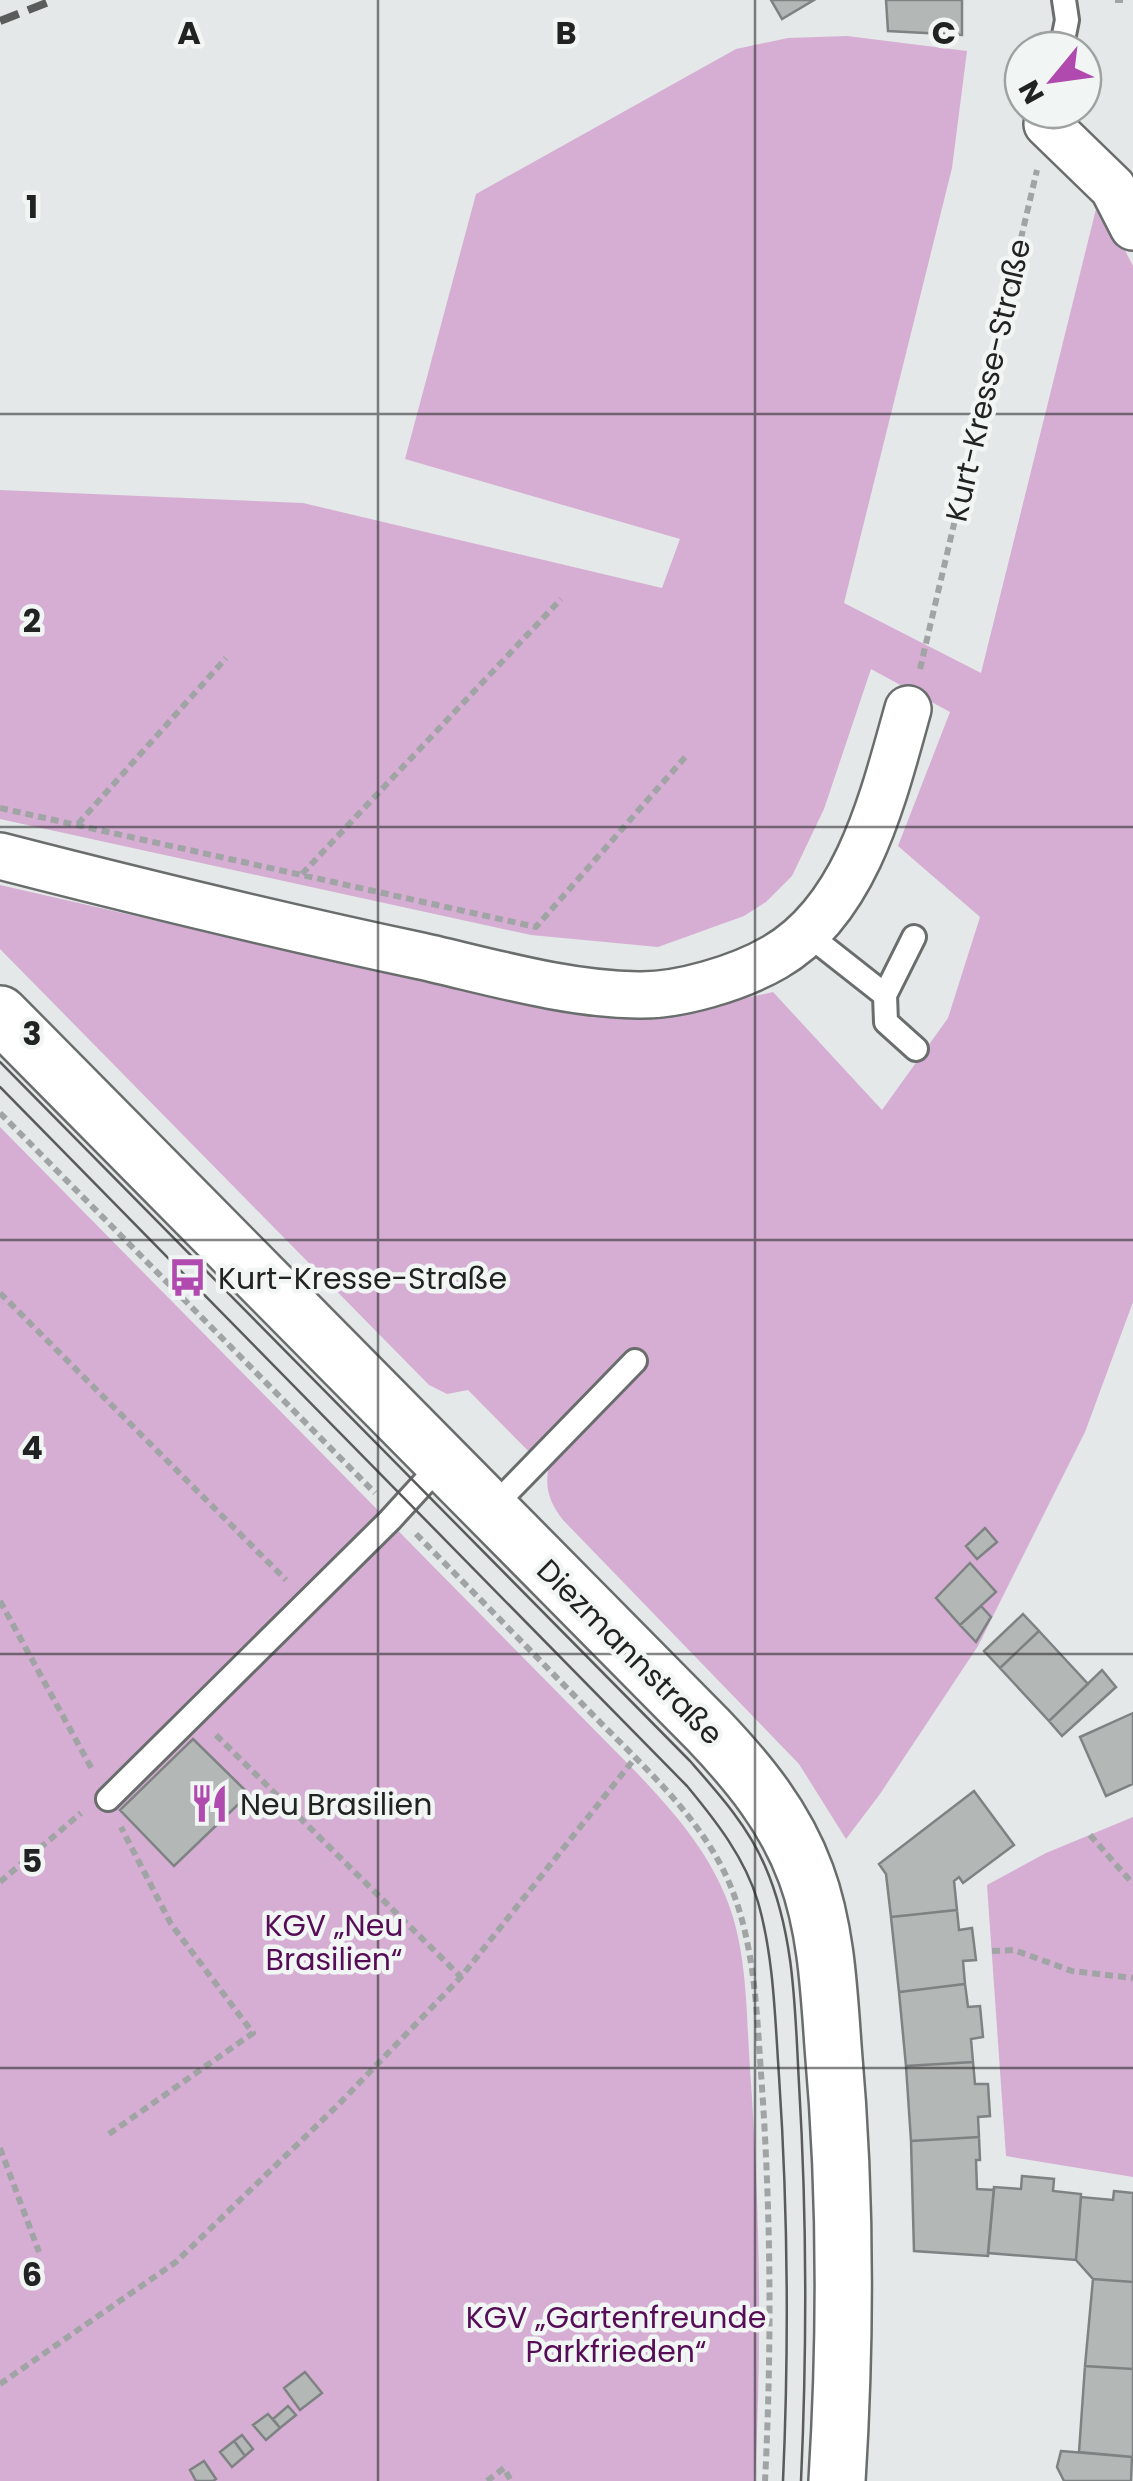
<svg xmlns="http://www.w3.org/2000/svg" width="1133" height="2481" font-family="Poppins,sans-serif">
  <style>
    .green { fill: #d6aed3 }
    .building { fill: #b3b8b7; stroke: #7e8282; stroke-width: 2.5 }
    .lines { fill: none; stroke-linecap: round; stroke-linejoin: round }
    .service-casing { stroke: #696e6d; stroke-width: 28 }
    .minor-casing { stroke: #696e6d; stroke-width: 50 }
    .tertiary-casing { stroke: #696e6d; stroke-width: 60 }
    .path { stroke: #a1a4a4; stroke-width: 6; stroke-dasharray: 8 5; stroke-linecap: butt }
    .service { stroke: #fff; stroke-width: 22 }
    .minor { stroke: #fff; stroke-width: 45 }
    .tertiary { stroke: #fff; stroke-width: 55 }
    .tram { stroke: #595c5b; stroke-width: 2.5 }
    .rail { stroke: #595c5b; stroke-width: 8; stroke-dasharray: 20 10; stroke-linecap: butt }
    .grid { fill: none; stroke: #212322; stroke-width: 2.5; stroke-opacity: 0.55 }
    .labels { text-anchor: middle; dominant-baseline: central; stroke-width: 9; stroke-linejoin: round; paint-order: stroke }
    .street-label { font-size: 30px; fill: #212322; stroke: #f1f6f5 }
    .poi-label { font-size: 30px; fill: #212322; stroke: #f1f6f5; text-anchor: start }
    .park-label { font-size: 30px; fill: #560c56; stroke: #f1f6f5 }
    .grid-label { font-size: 32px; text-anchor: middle; font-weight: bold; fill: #212322; stroke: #f1f6f5; stroke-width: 9; stroke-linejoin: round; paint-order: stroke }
  </style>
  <rect width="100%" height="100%" fill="#e4e8e8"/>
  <path class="green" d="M847 36 967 51 952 168 844 603 981 673 1097 205 1108 217 1133 266V1302L1085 1432 978 1646 880 1794 846 1839 799 1764 563 1520C551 1504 545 1491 548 1471L468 1390 447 1394 429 1385 0 949V885L521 1004 586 1015 664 1016 773 992 882 1110 948 1018 980 917 898 846 950 712 871 669 824 809 792 876 766 902 744 916 658 947 531 935 0 819V490L303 503 662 588 680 539 405 459 476 194 736 49 788 38Z
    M0 1127 636 1772C672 1810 705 1847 725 1895 748 1949 746 2012 750 2069 760 2208 762 2342 755 2481H0Z
    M1133 1817V2177L1006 2156 987 1885 1046 1853Z"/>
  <path class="building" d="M771 0H814L782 19Z
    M886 0H962V35L888 31Z
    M985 1528 997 1542 977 1559 966 1546Z
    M970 1563 996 1592 960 1625 936 1598Z
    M981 1606 991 1617 976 1642 960 1625Z
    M1023 1614 1039 1631 1000 1668 984 1651Z
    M1039 1631 1088 1684 1049 1721 1000 1668Z
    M1102 1670 1116 1687 1062 1736 1049 1721Z
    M1133 1713V1784L1106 1796 1080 1737Z
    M193 1739 249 1794 174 1866 120 1810Z
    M974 1791 1014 1845 963 1883 959 1877 954 1881 957 1910 891 1917 886 1874 879 1864Z
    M957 1910 959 1930 972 1928 976 1960 963 1961 965 1984 899 1992 891 1917Z
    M965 1984 968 2007 980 2006 983 2037 971 2039 973 2062 906 2066 899 1992Z
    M973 2062 975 2084H988L990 2116 978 2117 979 2137 911 2141 906 2066Z
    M979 2137 980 2160H976L977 2189 994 2190 988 2256 914 2251 911 2141Z
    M1022 2176 1054 2179 1053 2191 1081 2194 1076 2260 988 2253 994 2187 1021 2189Z
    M1114 2191 1133 2193V2282L1093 2279 1076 2260 1081 2197 1113 2200Z
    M1093 2279 1133 2282V2369L1085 2366Z
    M1085 2366 1133 2369V2457L1079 2452Z
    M305 2372 322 2393 300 2410 284 2388Z
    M288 2406 296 2415 280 2428 273 2419Z
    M268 2414 280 2428 266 2440 253 2425Z
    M242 2435 253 2449 245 2456 234 2441Z
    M234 2441 245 2456 232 2467 220 2452Z
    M1061 2451 1132 2457 1131 2481H1064L1057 2467Z
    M204 2461 216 2479 213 2481H196L190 2470Z"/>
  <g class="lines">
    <defs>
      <path id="service" d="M1061 50 1067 20 1064 0
        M805 932 885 995 886 1022 916 1049
        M885 995 914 937
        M491 1509 635 1361
        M108 1799 390 1520 443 1462"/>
      <path id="minor" d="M1047 124 1113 188 1133 227
        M0 856C140 892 280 926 421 956 492 972 565 994 638 995 679 996 739 978 775 957 858 909 884 794 908 709"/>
      <path id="tertiary" d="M0 1014 708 1730C749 1773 785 1817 806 1874 826 1928 829 1989 833 2046 846 2191 846 2336 837 2481"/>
    </defs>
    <use href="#service" class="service-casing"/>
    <use href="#minor" class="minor-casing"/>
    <use href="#tertiary" class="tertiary-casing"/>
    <path class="path" d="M1115 0H1125
      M920 669 1037 170
      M0 808 536 927 688 754
      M78 824 226 658
      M302 874 561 599
      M0 1113 375 1493
      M0 1293 286 1580
      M416 1534C476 1595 536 1656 595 1717 639 1762 687 1805 718 1860 754 1924 756 2002 761 2073 771 2210 772 2344 765 2481
      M0 1601 93 1771
      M216 1735 461 1977
      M1090 1835 1133 1884
      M0 1882 81 1813
      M992 1951 1014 1950 1072 1971 1133 1978
      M109 2134 253 2033 171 1924 121 1827
      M0 2148 39 2252
      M0 2384 176 2262 339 2104 461 1977 635 1758
      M487 2481 504 2468 511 2481"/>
    <use href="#service" class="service"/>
    <use href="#minor" class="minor"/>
    <use href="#tertiary" class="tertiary"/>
    <path class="tram" d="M0 1062 690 1761C719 1794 748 1826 765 1866 795 1935 795 2011 799 2084 807 2217 807 2348 801 2481
      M0 1087 687 1786C716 1821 745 1858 758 1902 774 1958 775 2019 779 2076 788 2211 789 2346 783 2481"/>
    <path class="rail" d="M0 21 54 0"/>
  </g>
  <path class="grid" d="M378 0V2481M755 0V2481M0 414H1133M0 827H1133M0 1240H1133M0 1654H1133M0 2068H1133"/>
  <defs>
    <symbol id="bus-bare" viewBox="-9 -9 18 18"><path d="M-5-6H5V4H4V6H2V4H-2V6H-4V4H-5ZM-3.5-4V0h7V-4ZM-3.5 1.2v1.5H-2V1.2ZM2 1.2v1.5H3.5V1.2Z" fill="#b14aaf" stroke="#f1f6f5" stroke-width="2.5" paint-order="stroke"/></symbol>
    <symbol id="restaurant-bare" viewBox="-9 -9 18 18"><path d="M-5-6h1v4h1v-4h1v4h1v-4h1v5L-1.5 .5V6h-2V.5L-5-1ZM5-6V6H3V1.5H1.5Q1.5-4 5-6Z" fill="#b14aaf" stroke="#f1f6f5" stroke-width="2.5" paint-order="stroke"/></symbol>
  </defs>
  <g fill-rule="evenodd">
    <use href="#bus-bare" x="160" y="1250" width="55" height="55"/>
    <use href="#restaurant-bare" x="182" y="1776" width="55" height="55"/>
  </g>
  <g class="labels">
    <g class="street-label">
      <text transform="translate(988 380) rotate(-77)">Kurt-Kresse-Straße</text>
      <text transform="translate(630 1652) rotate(45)">Diezmannstraße</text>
    </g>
    <g class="poi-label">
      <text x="218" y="1278">Kurt-Kresse-Straße</text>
      <text x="240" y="1804">Neu Brasilien</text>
    </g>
    <g class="park-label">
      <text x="334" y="1925">KGV „Neu<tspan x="334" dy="34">Brasilien“</tspan></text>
      <text x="616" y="2317">KGV „Gartenfreunde<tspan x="616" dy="34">Parkfrieden“</tspan></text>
    </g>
  </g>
  <g class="grid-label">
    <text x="189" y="44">A</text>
    <text x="566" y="44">B</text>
    <text x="944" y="44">C</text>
    <text x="32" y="218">1</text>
    <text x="32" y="632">2</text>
    <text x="32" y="1045">3</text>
    <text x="32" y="1459">4</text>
    <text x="32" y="1872">5</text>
    <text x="32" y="2286">6</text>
  </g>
  <g transform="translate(1053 80) rotate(241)"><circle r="48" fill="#f1f6f5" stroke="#9ea2a1" stroke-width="2.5"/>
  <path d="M0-8L18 38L0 25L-18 38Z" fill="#b14aaf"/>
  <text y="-15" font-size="28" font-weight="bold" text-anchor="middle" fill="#212322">N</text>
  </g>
</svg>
